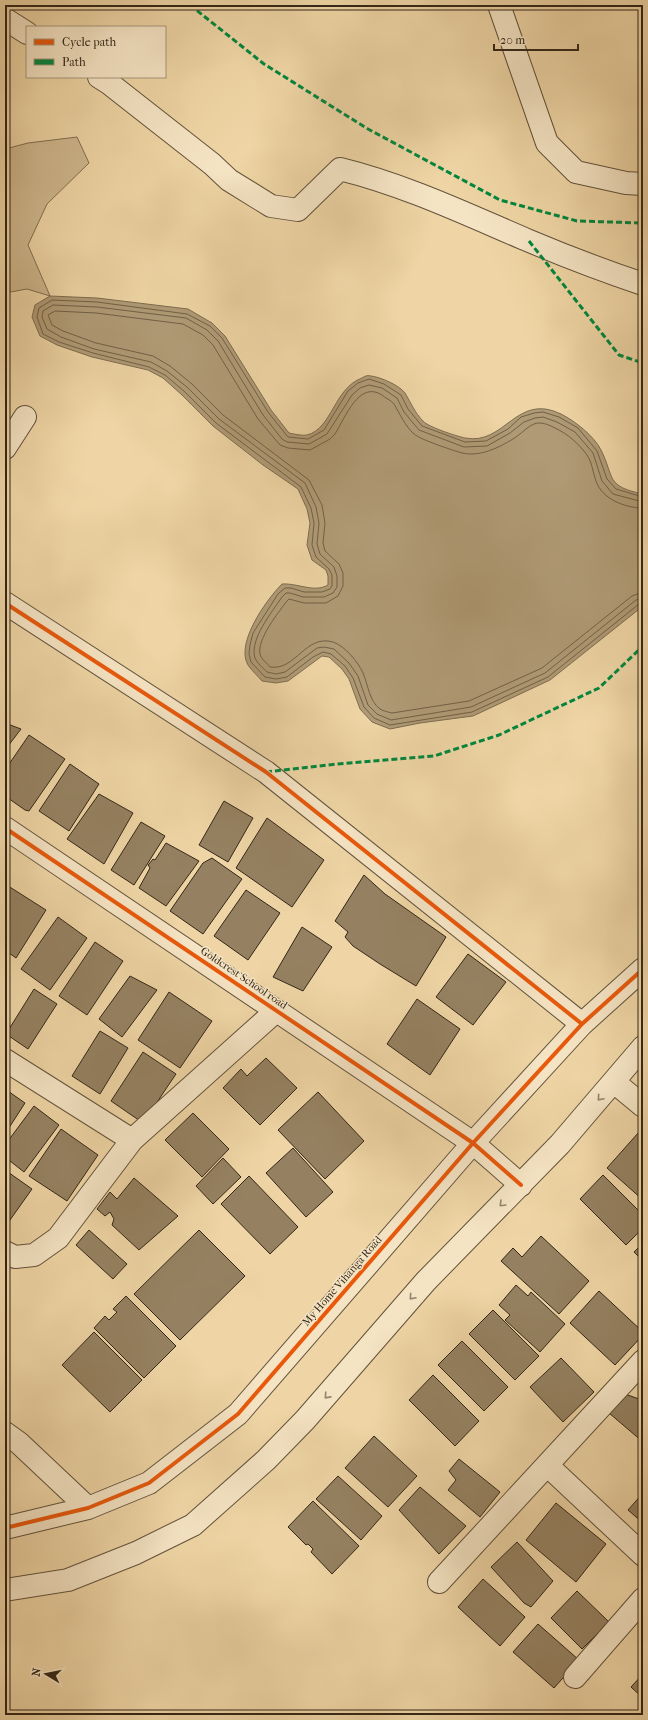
<svg xmlns="http://www.w3.org/2000/svg" width="648" height="1720" font-family="'IM FELL French Canon',serif">
  <style>
    .green { fill: #cfb78d; stroke: #816e52 }
    .water { fill: #af9a75; stroke: #7d6c50 }
    .lines { fill: none; stroke-linecap: round; stroke-linejoin: round }
    .shore { stroke: #716046; stroke-width: 1 }
    .building { fill: #958161; stroke: #332618 }
    .minor-casing { stroke: #62523b; stroke-width: 24 }
    .minor { stroke: #f5e4c4; stroke-width: 22 }
    .quiet { stroke: #00873e; stroke-width: 3; stroke-dasharray: 6 3; stroke-linecap: butt }
    .cycleway-casing { stroke: #f5e4c4; stroke-width: 6 }
    .cycleway { stroke: #e8590c; stroke-width: 4 }
    .oneway { stroke: #94856e }
    .labels { text-anchor: middle; dominant-baseline: central; stroke-width: 3; stroke-linejoin: round; paint-order: stroke }
    .street-label { font-size: 11px; fill: #332618; stroke: #f5e4c4 }
  </style>
  <rect width="100%" height="100%" fill="#efd5a5"/>
  <filter id="stains"><feTurbulence type="fractalNoise" baseFrequency=".005" numOctaves="4"/><feColorMatrix values="0 0 0 0 .2 0 0 0 0 .09 0 0 0 0 .02 0 0 0 .5 -.17"/></filter>
  <radialGradient id="worn" r=".72"><stop offset=".6" stop-color="#630" stop-opacity="0"/><stop offset="1" stop-color="#630" stop-opacity=".3"/></radialGradient>
  <path class="green" d="M77 137 89 163 47 204 28 245 50 296 27 289 5 293V149L28 143Z"/>
  <path class="water" d="M50 296 97 298 188 309 212 323 225 336 271 410 289 433C294 434 302 436 307 435 332 429 334 388 362 378 365 376 367 375 371 376 380 377 399 385 405 393 411 403 415 413 423 421 428 427 456 436 465 438 505 446 516 392 561 414 575 421 594 436 601 450 615 478 605 486 643 494V606L550 680 473 716 420 723 390 729 372 722 360 709 349 679 342 669 329 657 322 656 288 681 276 683 262 681C258 676 252 671 248 665 235 643 267 599 282 584 298 583 314 593 328 585V576L326 570 312 560 307 545 310 523 307 509 298 489 263 465 213 426 182 395 163 378 148 370 92 357 57 345 40 336 32 317 35 305Z"/>
  <g class="lines">
    <path class="shore" d="M643 497 616 489 607 479 597 451 578 428 559 417 543 412 534 413 521 417 508 429 486 441 465 442 422 426 408 409 401 395 384 384 369 379 358 383 348 391 324 430 308 439 288 437 268 412 222 338 210 326 187 314 97 302 52 300 39 308 37 317 43 334 59 342 93 353 149 367 165 375 185 392 216 423 301 487 311 508 314 523 312 545 316 557 329 569 332 575V586L330 589 322 592H304L291 588H285L278 594 253 633 250 645 249 654 251 662 265 677 276 679 287 677 313 657 323 652 331 654 345 666 353 678 364 707 374 718 390 725 472 712 548 677 639 604 643 603
      M643 502 613 494 602 481 593 453 575 432 557 422 543 417 535 418 524 422 510 433 487 446 464 447 419 430 404 412 397 398 382 388 369 385 360 388 352 395 327 434 309 444 287 442 282 439 263 415 218 341 207 330 186 318 97 307 53 305 43 311 42 317 47 329 61 337 94 349 151 362 167 371 188 388 219 419 305 483 316 507 319 523 317 544 320 554 334 567 337 576V587L333 593 324 597H303L290 593H286L282 597C272 612 249 640 255 658 257 663 263 668 267 672L276 674 285 672 317 648 324 647 334 649 349 663 358 676 368 705 377 714 391 720 471 707 545 673 636 600 643 598
      M643 508C625 508 602 499 596 481 593 473 592 462 587 455 579 444 568 434 555 428 533 416 530 428 513 439 498 448 480 457 462 453 452 450 421 440 414 434 405 426 400 414 394 404 391 400 385 398 382 395 359 380 345 418 335 434L330 439 310 450 288 448 280 445 258 419 213 345 203 335 183 324 96 313 55 311 48 315 52 325 63 331 96 343 153 356 170 366 192 384 223 415 309 480 322 505 325 523 323 543 325 551 339 564 343 573V586L338 596 326 603H304L289 599 287 601C278 613 257 639 260 654 261 659 267 663 270 667 296 671 305 634 333 642 345 646 358 662 363 673 368 684 369 701 380 709 383 711 388 712 392 713L469 701 542 668 632 596 643 592"/>
  </g>
  <path class="building" d="M5 723 21 729 5 750Z
    M29 735 65 759 29 811 25 810 5 796V770Z
    M70 764 99 784 69 831 39 811Z
    M99 794 133 813 104 864 67 839Z
    M224 801 253 818 228 862 199 845Z
    M267 818 324 860 292 907 236 868Z
    M141 822 165 836 134 885 111 870Z
    M166 843 199 861 166 906 139 888 150 868 148 865 153 859 155 860Z
    M212 858 242 879 203 934 170 911 203 863Z
    M364 875 385 894 446 937 416 986 380 964 353 946 345 937 348 932 335 921Z
    M5 884 46 910 16 958 5 950Z
    M246 890 280 913 248 960 214 936Z
    M58 917 87 938 50 990 21 969Z
    M302 927 332 947 303 991 273 977Z
    M95 942 123 961 87 1015 59 996Z
    M468 954 506 982 473 1025 436 997Z
    M130 976 157 990 122 1037 99 1019Z
    M34 989 57 1004 28 1049 6 1034Z
    M169 992 212 1021 180 1068 138 1040Z
    M417 999 460 1029 430 1075 387 1044Z
    M100 1031 128 1048 100 1094 72 1076Z
    M143 1052 176 1074 143 1123 111 1101Z
    M266 1058 297 1088 260 1125 223 1088 241 1069 247 1076Z
    M5 1089 25 1103 5 1134Z
    M318 1092 364 1141 325 1179 278 1130Z
    M34 1106 59 1125 24 1172 5 1157V1145Z
    M193 1113 229 1149 202 1177 165 1140Z
    M61 1129 98 1155 67 1201 29 1176Z
    M639 1132 643 1136V1200L607 1168Z
    M293 1148 333 1192 306 1217 266 1173Z
    M223 1158 241 1177 213 1204 196 1186Z
    M5 1170 32 1189 5 1227Z
    M603 1175 643 1215V1228L626 1245 580 1199Z
    M249 1176 298 1227 270 1254 221 1204Z
    M134 1178 178 1216 139 1250 112 1225 114 1219 110 1212 105 1216 97 1209 110 1192 117 1199Z
    M89 1230 127 1264 113 1279 76 1245Z
    M199 1230 245 1276 180 1340 134 1294Z
    M541 1236 589 1281 559 1314 501 1261 513 1248 522 1257Z
    M643 1243V1261L634 1252Z
    M516 1285 528 1296 531 1292 565 1324 540 1352 505 1320 510 1315 499 1305Z
    M599 1291 643 1332V1335L615 1365 570 1323Z
    M126 1296 176 1346 144 1378 94 1328 105 1316 109 1320 117 1312 113 1309Z
    M493 1310 539 1356 515 1380 469 1334Z
    M94 1332 142 1380 110 1412 62 1365Z
    M462 1341 508 1387 484 1411 438 1365Z
    M561 1358 594 1392 563 1422 530 1387Z
    M433 1375 479 1421 455 1446 409 1400Z
    M625 1394 639 1399 643 1395V1442L609 1413Z
    M374 1436 417 1476 388 1507 345 1468Z
    M459 1459 500 1492 480 1517 448 1490 456 1480 449 1471Z
    M338 1476 382 1516 361 1540 316 1499Z
    M420 1487 466 1526 439 1554 399 1510Z
    M643 1493V1523L628 1510Z
    M313 1501 359 1546 332 1574 311 1552 313 1549 308 1544 306 1545 288 1527Z
    M556 1503 606 1544 576 1582 526 1540Z
    M517 1542 553 1581 531 1607 524 1603 491 1567Z
    M483 1579 525 1617 500 1646 458 1607Z
    M577 1591 609 1622 582 1649 551 1618Z
    M538 1624 579 1660 554 1688 513 1652Z
    M643 1674V1698L631 1687Z"/>
  <g class="lines">
    <defs>
      <path id="minor" d="M499 5 547 143 576 172 626 183 643 184
        M5 19 27 33
        M99 77 110 84 212 164 229 180 271 206 298 210 340 169C405 185 466 214 527 240 565 256 604 271 643 284
        M5 448 25 417
        M5 603 266 772 582 1024
        M5 828 473 1143 521 1185
        M5 1060 132 1140
        M614 1082 643 1106
        M5 1252 15 1257 34 1255 58 1238 132 1140 276 1011
        M5 1433 19 1443 88 1508
        M547 1465 643 1555
        M5 1528 88 1508 149 1483 238 1414 473 1143 582 1024 643 969
        M439 1582 643 1361
        M5 1590 68 1580 136 1553 193 1525 266 1460 305 1420 426 1281 560 1144 643 1047
        M575 1677 643 1599"/>
    </defs>
    <use href="#minor" class="minor-casing"/>
    <use href="#minor" class="minor"/>
    <path class="quiet" d="M190 5 264 64 368 129 500 200 577 221 643 223
      M529 241 619 355 643 363
      M266 772 337 764 434 756 499 735 599 688 643 646"/>
    <defs>
      <path id="cycleway" d="M5 603 266 772 582 1024
        M5 828 473 1143 521 1185
        M5 1528 88 1508 149 1483 238 1414 473 1143 582 1024 643 969"/>
    </defs>
    <use href="#cycleway" class="cycleway-casing"/>
    <use href="#cycleway" class="cycleway"/>
  </g>
  <defs><path id="oneway-chevron" d="M-2-3.5L2.5 0L-2 3.5" fill="none" stroke-width="1.6" stroke-linecap="round" stroke-linejoin="round"/></defs>
  <g class="oneway">
    <use href="#oneway-chevron" transform="translate(600 1098) rotate(131)"/>
    <use href="#oneway-chevron" transform="translate(502 1204) rotate(135)"/>
    <use href="#oneway-chevron" transform="translate(412 1297) rotate(131)"/>
    <use href="#oneway-chevron" transform="translate(327 1396) rotate(132)"/>
  </g>
  <g class="labels">
    <g class="street-label">
      <text transform="translate(244 978) rotate(34)">Goldcrest School road</text>
      <text transform="translate(342 1281) rotate(-49)">My Home Vihanga Road</text>
    </g>
  </g>
  <rect width="648" height="1720" fill="none" stroke="#efd5a5" stroke-width="20"/>
  <rect x="6" y="6" width="636" height="1708" fill="none" stroke="#332618" stroke-width="2"/>
  <rect x="10" y="10" width="628" height="1700" fill="none" stroke="#332618"/>
  <rect x="26" y="26" width="140" height="52" fill="#f5e4c4" stroke="#a7987f"/>
  <rect x="34" y="39" width="20" height="6" fill="#e8590c" stroke="#a7987f"/>
  <text x="62" y="46" font-size="12" fill="#332618">Cycle path</text>
  <rect x="34" y="59" width="20" height="6" fill="#00873e" stroke="#a7987f"/>
  <text x="62" y="66" font-size="12" fill="#332618">Path</text>
  <g transform="translate(46 1674) rotate(280)" stroke="#f5e4c4" stroke-width="3" paint-order="stroke">
  <path d="M0-3L7 15L0 10L-7 15Z" fill="#332618"/>
  <text y="-6" font-size="11" font-weight="bold" text-anchor="middle" fill="#332618">N</text>
  </g>
  <path d="M494 44v6h84v-6" fill="none" stroke="#332618" stroke-width="2"/>
  <text x="500" y="44" font-size="12" fill="#332618" stroke="#f5e4c4" stroke-width="3" paint-order="stroke">20 m</text>
  <rect width="100%" height="100%" filter="url(#stains)"/>
  <rect width="100%" height="100%" fill="url(#worn)"/>
</svg>
